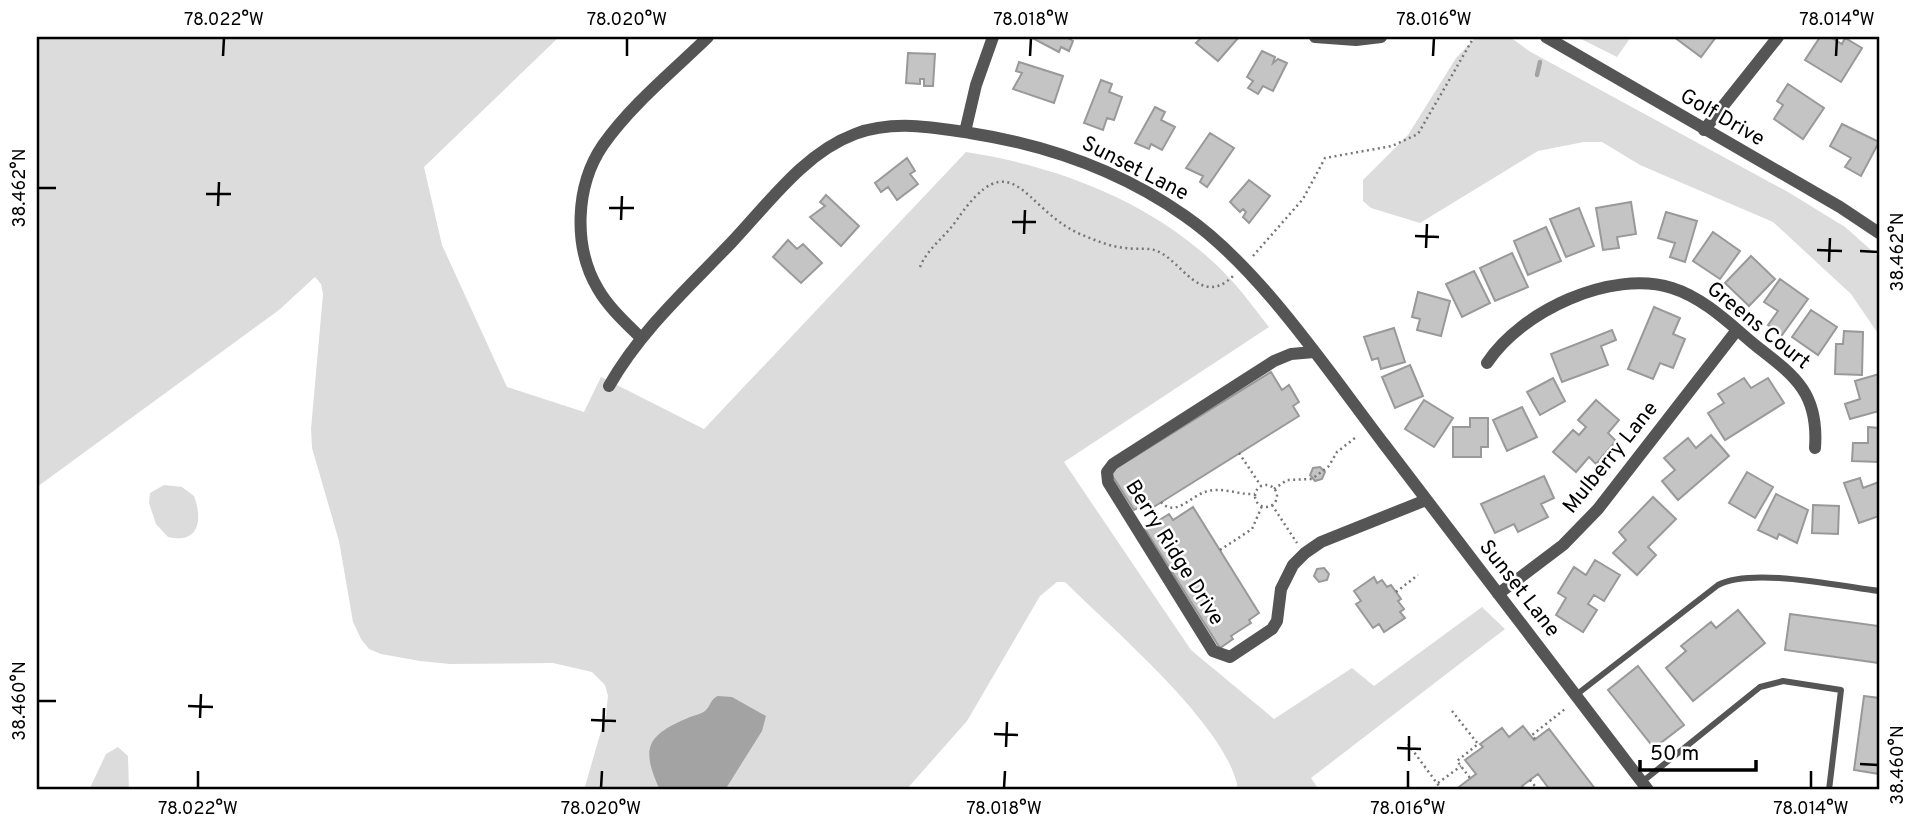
<svg xmlns="http://www.w3.org/2000/svg" width="1916" height="827" font-family="Overpass,sans-serif">
  <style>
    .green { fill: #dcdcdc }
    .water { fill: #a3a3a3 }
    .lines { fill: none; stroke-linecap: round; stroke-linejoin: round }
    .stream { stroke: #a3a3a3; stroke-width: 4.5 }
    .building { fill: #c4c4c4; stroke: #999; stroke-width: 2 }
    .path { stroke: #777; stroke-width: 2.5; stroke-dasharray: 2 3.5; stroke-linecap: butt }
    .lane { stroke: #555; stroke-width: 6 }
    .street { stroke: #555; stroke-width: 12 }
    .ticks { fill: none; stroke: #000; stroke-width: 2.5 }
    .labels { text-anchor: middle; dominant-baseline: central; stroke-width: 5; stroke-linejoin: round; paint-order: stroke }
    .street-label { font-size: 21px; fill: #000; stroke: #fff }
    .neatline { fill: none; stroke: #000; stroke-width: 2.5 }
    .ticks-label { font-size: 18px; text-anchor: middle; fill: #000 }
  </style>
  <rect width="100%" height="100%" fill="#fff"/>
  <path class="green" d="M37 37H559L424 167 442 245 507 387 584 412 601 377 704 429 966 152C1063 167 1164 206 1232 281 1245 295 1257 312 1269 327L1064 462 1191 650 1274 719 1352 668 1374 686 1482 607 1505 629 1311 778 1319 790H1238C1230 728 1111 628 1065 582H1057L1040 596 967 721 906 790H584L606 714 608 696 605 685 592 672 553 663 450 664 420 661 381 654 369 649 361 639 353 622 339 541 312 448 311 429 323 294 321 284 315 277 279 310 37 487Z
    M1476 37H1510L1529 51 1788 192 1845 227 1879 257V335L1851 294 1773 222 1640 165 1602 142H1584L1538 151 1420 223 1371 208 1363 201V180L1408 135 1456 58Z
    M1577 37H1631L1617 57Z
    M164 485 182 487 194 496C203 520 199 544 168 537L156 524 149 503 150 493Z
    M118 747 128 756 129 790H89L106 754Z"/>
  <path class="water" d="M718 696 732 697 766 716 762 731 725 790H660C640 747 647 735 690 717 695 715 701 714 705 711 711 706 710 699 718 696Z"/>
  <g class="lines">
    <path class="stream" d="M1537 75 1540 62"/>
  </g>
  <path class="building" d="M1066 37 1073 41 1069 51 1061 47 1059 52 1032 38Z
    M1202 37H1239L1218 61 1196 43Z
    M1674 37H1716L1701 57Z
    M1820 37H1830L1842 44 1845 38 1862 48 1841 82 1805 60Z
    M1262 51 1275 57 1273 63 1278 59 1287 63 1273 91 1263 86 1258 94 1248 88 1253 81 1247 77Z
    M908 53 935 54 933 86H924V79H920V84L906 83Z
    M1019 62 1063 76 1054 103 1013 89 1022 73 1016 71Z
    M1101 80 1112 84 1109 92 1122 97 1114 120 1107 118 1103 130 1084 123Z
    M1788 84 1824 108 1803 139 1774 119 1783 105 1777 101Z
    M1155 107 1165 112 1161 120 1175 127 1162 150 1151 144 1149 149 1135 143Z
    M1842 124 1879 142 1861 176 1845 167 1851 158 1830 146Z
    M1210 133 1234 148 1207 187 1200 182 1203 176 1186 168Z
    M907 158 915 171 910 174 918 184 897 200 888 187 881 192 875 183Z
    M1249 180 1270 196 1249 223 1243 217 1246 212 1243 209 1240 212 1230 202Z
    M826 195 859 226 841 246 810 217 825 206 820 202Z
    M1631 202 1636 234 1617 237 1619 248 1603 250 1596 208Z
    M1579 208 1594 246 1566 257 1550 219Z
    M1666 212 1697 221 1685 262 1670 257 1675 243 1658 238Z
    M1546 227 1561 261 1528 275 1514 241Z
    M1713 232 1740 251 1720 279 1693 261Z
    M788 240 797 249 803 244 822 263 801 283 773 257Z
    M1512 253 1528 287 1495 301 1480 268Z
    M1751 256 1775 279 1749 306 1725 283Z
    M1474 271 1490 303 1462 317 1446 284Z
    M1780 279 1808 299 1782 335 1768 325 1778 311 1764 302Z
    M1418 292 1450 301 1441 336 1417 330 1420 319 1412 317Z
    M1654 307 1680 318 1673 334 1685 339 1673 368 1660 363 1653 379 1628 369Z
    M1811 310 1837 327 1818 355 1792 337Z
    M1394 328 1405 362 1381 369 1378 358 1372 360 1364 337Z
    M1612 330 1616 340 1601 346 1608 365 1562 382 1551 354Z
    M1844 331 1863 332 1862 375 1835 374 1836 344H1843Z
    M1410 365 1423 396 1395 408 1382 377Z
    M1271 372 1282 390 1289 385 1299 402 1293 406 1299 416 1152 508 1148 502 1134 510 1110 472Z
    M1879 374V411L1850 419 1845 404 1860 399 1855 381Z
    M1553 378 1565 401 1540 415 1527 392Z
    M1744 378 1751 388 1768 378 1784 403 1725 440 1708 413 1724 403 1718 394Z
    M1424 400 1453 418 1434 447 1405 429Z
    M1596 400 1619 420 1608 433 1616 441 1596 464 1589 457 1576 472 1553 452 1573 430 1579 435 1586 427 1578 420Z
    M1522 407 1537 437 1507 451 1493 420Z
    M1470 418H1488V447H1481V457H1453V427H1470Z
    M1868 427 1879 428V462L1852 461 1853 443H1868Z
    M1711 435 1729 456 1678 500 1662 481 1675 470 1664 458 1688 438 1696 448Z
    M1320 467 1325 472 1322 479 1315 481 1310 475 1313 468Z
    M1747 472 1773 487 1755 518 1729 503Z
    M1544 476 1554 498 1541 504 1548 517 1518 532 1514 524 1495 533 1481 504Z
    M1860 478 1863 488 1879 482V516L1859 523 1844 483Z
    M1776 494 1808 510 1797 543 1779 534 1777 539 1758 530Z
    M1653 497 1676 519 1648 547 1656 555 1637 575 1613 553 1626 540 1619 532Z
    M1813 505 1839 506 1838 534 1812 533Z
    M1193 507 1259 613 1249 620 1251 623 1231 636 1233 639 1220 648 1145 529 1169 514 1173 520Z
    M1595 560 1620 575 1604 601 1594 595 1588 604 1597 610 1583 632 1556 615 1566 598 1558 593 1574 567 1586 575Z
    M1324 568 1329 574 1327 580 1319 582 1314 576 1317 569Z
    M1374 577 1377 583 1382 580 1387 587 1391 585 1401 599 1398 601 1404 609 1400 612 1405 618 1384 632 1379 624 1373 628 1356 604 1361 601 1354 591Z
    M1738 610 1765 643 1693 701 1666 668 1686 651 1681 646 1711 622 1716 628Z
    M1790 614 1879 626V663L1785 650Z
    M1638 666 1684 725 1654 748 1608 690Z
    M1864 696 1879 698V774L1854 770Z
    M1523 726 1534 740 1549 729 1596 790H1550L1538 774 1522 786 1526 790H1455L1476 774 1465 760 1483 747 1480 744 1502 728 1509 737Z"/>
  <g class="lines">
    <path class="path" d="M1253 256 1303 199 1325 158 1392 146 1418 134 1474 37
      M920 267C927 249 945 237 956 221 1013 138 1022 208 1080 234 1095 240 1110 247 1126 248 1136 250 1148 247 1157 251 1182 261 1201 308 1233 276
      M1239 453 1261 486
      M1255 496a11 11 0 1 1 22 0a11 11 0 1 1-22 0Z
      M1274 489 1287 480 1312 479 1329 466 1337 452 1355 438
      M1161 502C1175 518 1191 496 1205 492 1222 486 1237 495 1255 494
      M1272 505 1297 543
      M1220 550 1252 529 1262 506
      M1396 592 1418 575
      M1452 711 1478 744 1457 761 1470 778
      M1535 739 1532 735 1565 709
      M1408 744 1442 790
      M1530 780 1538 790
      M1438 783 1461 766"/>
    <path class="lane" d="M1576 695 1718 585C1752 567 1839 586 1879 591
      M1642 782 1760 687 1783 681 1841 690 1829 790"/>
    <path class="street" d="M1315 37 1356 40 1381 37
      M1546 37 1840 207 1879 233
      M1704 130 1778 37
      M965 132 976 85 993 37
      M641 338C626 323 609 308 598 289 573 247 575 186 603 145 631 105 673 71 708 37
      M1314 352 1291 354 1274 361 1113 464 1107 472 1108 482 1213 651 1230 657 1272 629 1277 621 1281 589 1293 565 1305 553 1321 542 1426 500
      M1487 363C1521 311 1611 269 1672 288 1704 298 1730 324 1755 345 1795 376 1819 393 1815 448
      M609 386C640 331 688 288 731 243 768 204 804 153 855 134 892 120 933 127 970 133 1047 145 1121 171 1185 216 1259 267 1329 372 1384 444 1472 560 1561 675 1648 790
      M1498 594 1563 545 1598 509 1737 330"/>
  </g>
  <path class="ticks" d="M223 56 224 38M627 56V38M1030 56 1031 38M1433 56 1434 38M1836 56 1837 38M38 188H56M206 194H231M218 206 219 182M609 208H634M621 220 622 196M1012 222H1036M1024 234 1025 210M1415 236 1439 237M1426 248 1427 224M1817 250 1842 251M1860 251 1878 252M1829 262 1830 238M38 701H56M188 706 213 707M200 718 201 694M591 720 616 721M603 732 604 708M994 734 1018 735M1006 747 1007 722M1397 748 1421 749M1409 761V736M1860 764 1878 765M198 788V771M601 788 602 771M1004 788 1005 771M1408 788V771M1811 788V771"/>
  <g class="labels">
    <g class="street-label">
      <text transform="translate(1722 118) rotate(30)">Golf Drive</text>
      <text transform="translate(1135 169) rotate(27)">Sunset Lane</text>
      <text transform="translate(1758 326) rotate(39)">Greens Court</text>
      <text transform="translate(1611 458) rotate(-51)">Mulberry Lane</text>
      <text transform="translate(1174 553) rotate(58)">Berry Ridge Drive</text>
      <text transform="translate(1519 589) rotate(52)">Sunset Lane</text>
    </g>
  </g>
  <rect width="1916" height="827" fill="none" stroke="#ffffff" stroke-width="77"/>
  <path d="M1640 760v10h116v-10" fill="none" stroke="#000000" stroke-width="3.5"/>
  <text x="1650" y="760" font-size="21" fill="#000000" stroke="#ffffff" stroke-width="5" paint-order="stroke">50 m</text>
  <rect x="38" y="38" width="1840" height="750" class="neatline"/>
  <g class="ticks-label">
    <text x="224" y="25">78.022°W</text>
    <text x="627" y="25">78.020°W</text>
    <text x="1031" y="25">78.018°W</text>
    <text x="1434" y="25">78.016°W</text>
    <text x="1837" y="25">78.014°W</text>
    <text transform="translate(19 188) rotate(-90)" y="6">38.462°N</text>
    <text transform="translate(1897 252) rotate(-90)" y="6">38.462°N</text>
    <text transform="translate(19 701) rotate(-90)" y="6">38.460°N</text>
    <text transform="translate(1897 765) rotate(-90)" y="6">38.460°N</text>
    <text x="198" y="814">78.022°W</text>
    <text x="601" y="814">78.020°W</text>
    <text x="1004" y="814">78.018°W</text>
    <text x="1408" y="814">78.016°W</text>
    <text x="1811" y="814">78.014°W</text>
  </g>
</svg>
